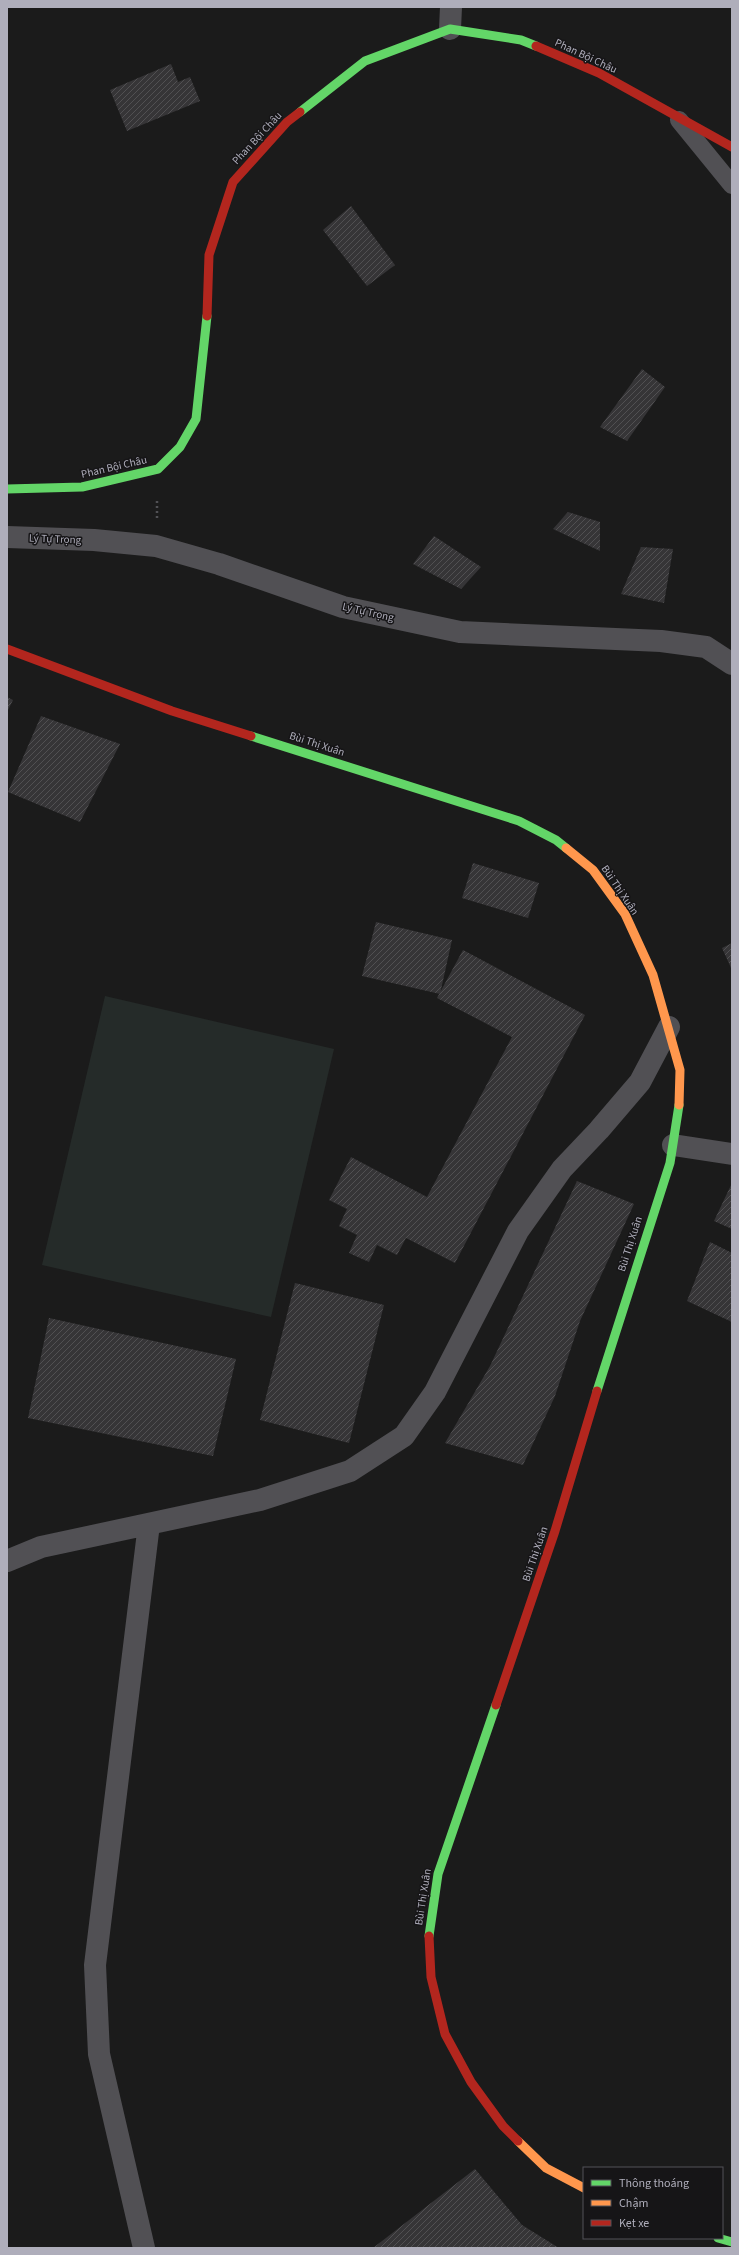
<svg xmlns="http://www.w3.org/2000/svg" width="739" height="2255" font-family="'Source Sans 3',sans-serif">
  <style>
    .garden { fill: #252b29 }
    .building { fill: url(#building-hatch) }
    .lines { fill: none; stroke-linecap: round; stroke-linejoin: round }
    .path { stroke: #515155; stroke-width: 2.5; stroke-dasharray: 2 3; stroke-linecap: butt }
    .lane { stroke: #515054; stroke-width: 18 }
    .street { stroke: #515054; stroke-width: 22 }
    .fast { stroke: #63d668; stroke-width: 9 }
    .slow { stroke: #ff974d; stroke-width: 9 }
    .jam { stroke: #b3261e; stroke-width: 9 }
    .labels { text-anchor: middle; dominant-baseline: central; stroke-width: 3; stroke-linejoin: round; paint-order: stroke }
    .street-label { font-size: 11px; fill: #afaebb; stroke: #161517 }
  </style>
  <defs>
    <pattern id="building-hatch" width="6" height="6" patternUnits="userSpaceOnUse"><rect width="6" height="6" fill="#363537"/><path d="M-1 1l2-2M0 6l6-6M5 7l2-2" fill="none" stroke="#515052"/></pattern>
  </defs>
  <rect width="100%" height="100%" fill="#1b1b1b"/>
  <path class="garden" d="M105 996 334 1049 271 1317 42 1265Z"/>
  <path class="building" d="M171 64 178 82 190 77 200 101 127 131 110 90Z
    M351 206 395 265 367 286 323 230Z
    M642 369 665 387 627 441 600 427Z
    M568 512 600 522V551L553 529Z
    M434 536 481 567 461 589 413 564Z
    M641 547 673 549 664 603 621 594Z
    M7 697 13 700 7 712Z
    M41 716 120 744 80 822 8 792Z
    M473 863 539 883 528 918 462 898Z
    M376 922 452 940 440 994 362 976Z
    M732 943V970L722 948Z
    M463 950 585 1015 455 1263 406 1238 397 1255 377 1245 369 1262 349 1253 357 1235 339 1226 347 1209 329 1200 351 1157 427 1197 512 1037 437 998Z
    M577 1181 634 1204 580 1321 555 1396 523 1465 445 1443 490 1366Z
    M732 1183V1229L714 1221Z
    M710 1242 732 1253V1322L687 1301Z
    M295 1283 384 1305 349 1443 260 1420Z
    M49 1318 236 1359 213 1456 28 1418Z
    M475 2169 522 2225 559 2248H373Z"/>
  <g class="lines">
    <path class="path" d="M157 518V499"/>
    <path class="lane" d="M679 120 732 185"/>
    <path class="street" d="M450 29 451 7
      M7 537 94 540 156 546 219 564 343 607 460 632 661 641 706 647 732 664
      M673 1145 732 1154
      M7 1561 41 1547 260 1500 350 1471 404 1436 435 1392 518 1231 562 1169 599 1130 640 1082 669 1027
      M144 2248 99 2054 95 1965 149 1524"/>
    <path class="fast" d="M300 112 365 61 450 29 521 40 536 46
      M7 489 82 487 158 469 180 447 196 419 207 316
      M251 736 519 821 556 840 566 848
      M597 1391 670 1163 679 1105
      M429 1936 438 1874 496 1705
      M718 2238 732 2242"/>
    <path class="slow" d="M566 848 593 870 625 914 653 975 680 1070 679 1105
      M518 2141 546 2168 584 2188"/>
    <path class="jam" d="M536 46 599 73 732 147
      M207 316 209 255 233 182 287 122 300 112
      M7 649 172 711 251 736
      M496 1705 555 1531 597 1391
      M429 1936 431 1977 445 2034 471 2082 503 2126 518 2141"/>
  </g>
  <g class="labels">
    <g class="street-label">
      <text transform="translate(586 56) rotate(25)">Phan Bội Châu</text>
      <text transform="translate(257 138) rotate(-47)">Phan Bội Châu</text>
      <text transform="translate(114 467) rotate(-13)">Phan Bội Châu</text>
      <text transform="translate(55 539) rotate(2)">Lý Tự Trọng</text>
      <text transform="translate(368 612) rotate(13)">Lý Tự Trọng</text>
      <text transform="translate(317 744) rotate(18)">Bùi Thị Xuân</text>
      <text transform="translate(620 890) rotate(56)">Bùi Thị Xuân</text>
      <text transform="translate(630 1244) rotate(-72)">Bùi Thị Xuân</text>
      <text transform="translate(535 1554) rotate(-71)">Bùi Thị Xuân</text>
      <text transform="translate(423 1897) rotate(-81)">Bùi Thị Xuân</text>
    </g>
  </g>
  <rect width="739" height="2255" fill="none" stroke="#afaebb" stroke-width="16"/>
  <rect x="583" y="2167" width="140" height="72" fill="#161517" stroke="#535259"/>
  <rect x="591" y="2180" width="20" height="6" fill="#63d668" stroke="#535259"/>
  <text x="619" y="2187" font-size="12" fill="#afaebb">Thông thoáng</text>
  <rect x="591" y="2200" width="20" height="6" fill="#ff974d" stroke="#535259"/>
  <text x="619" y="2207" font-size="12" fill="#afaebb">Chậm</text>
  <rect x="591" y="2220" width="20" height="6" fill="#b3261e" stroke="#535259"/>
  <text x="619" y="2227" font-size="12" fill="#afaebb">Kẹt xe</text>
</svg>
